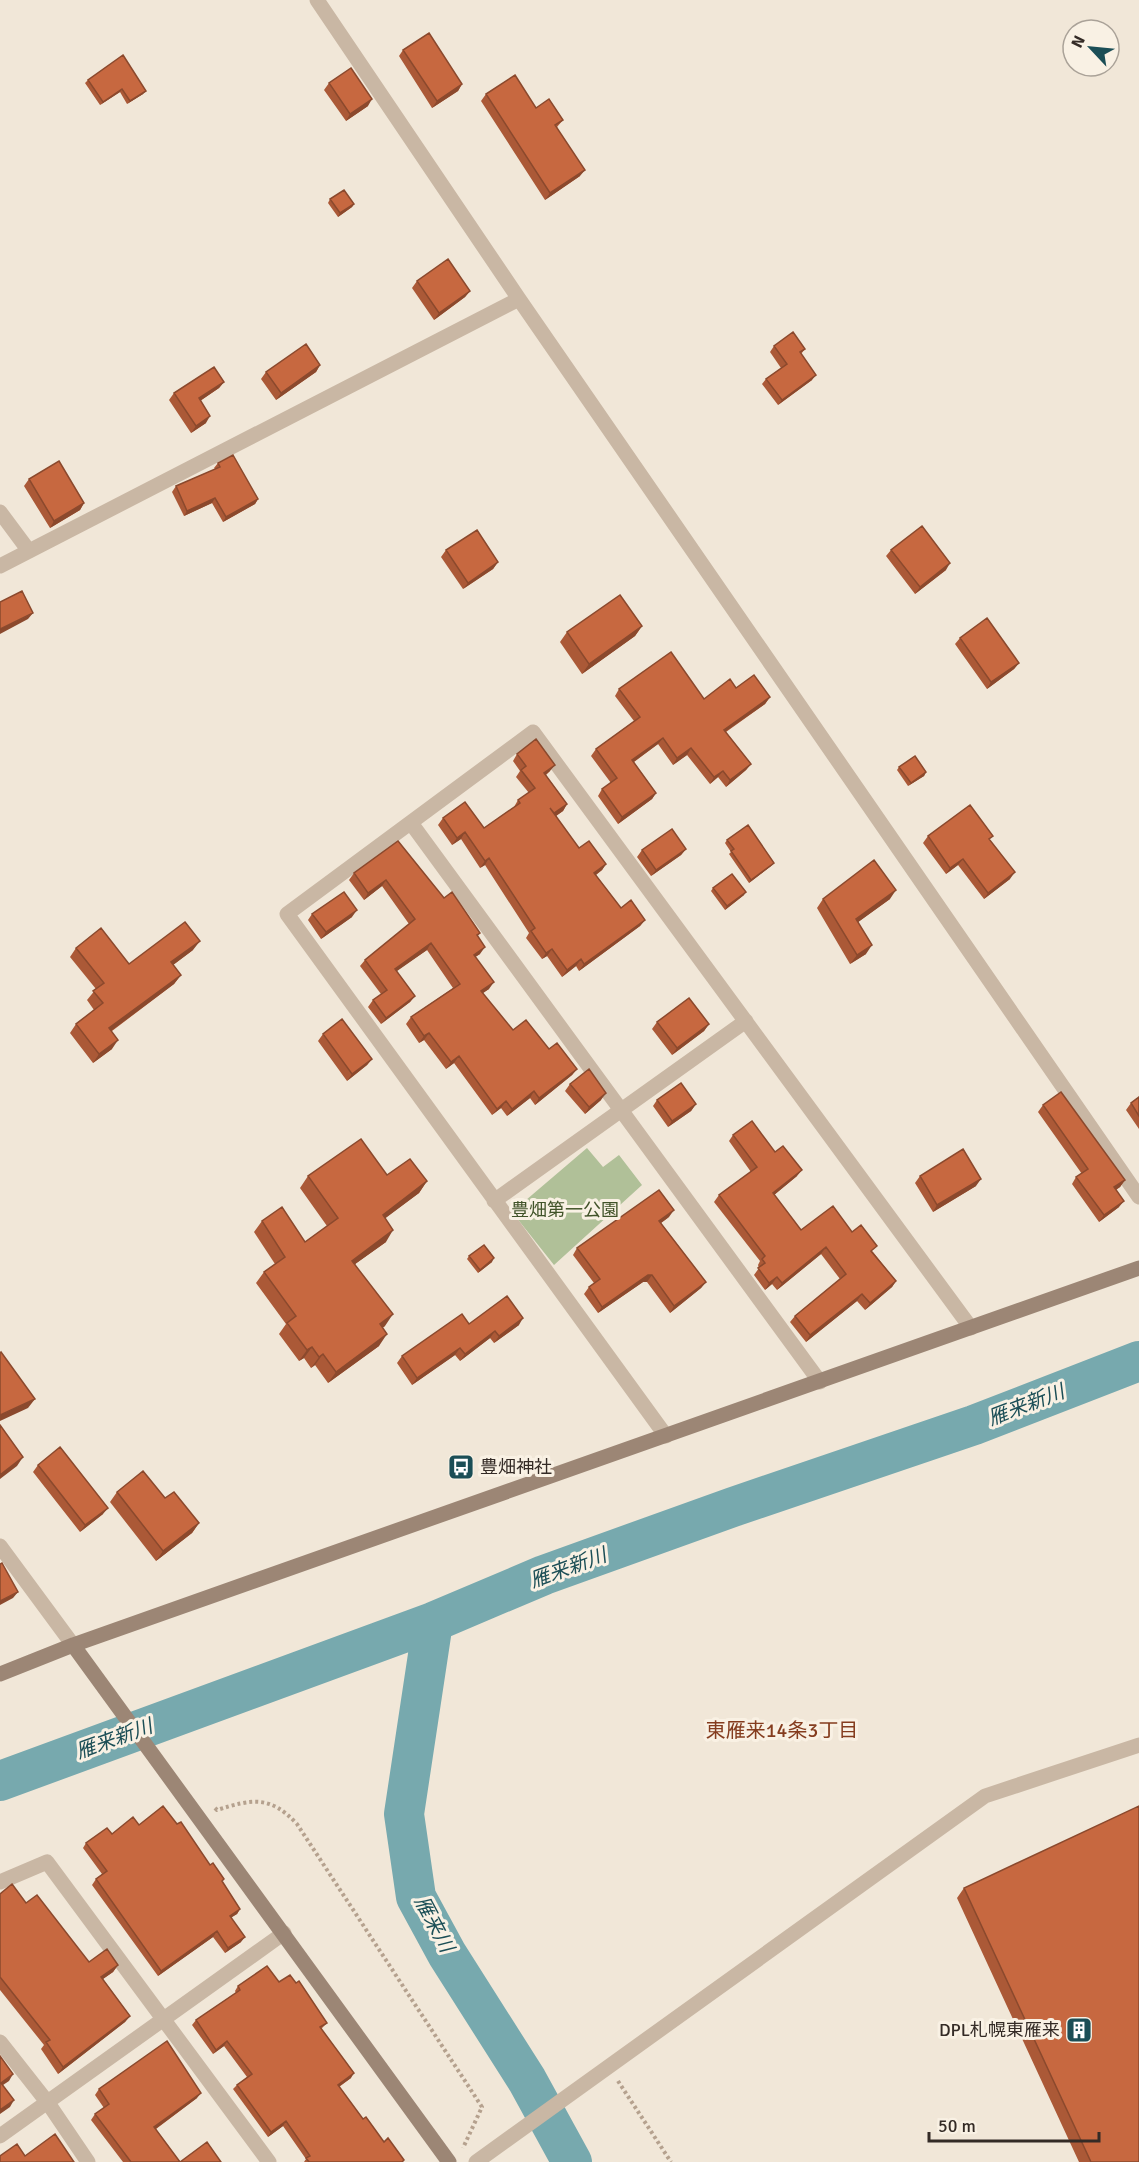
<svg xmlns="http://www.w3.org/2000/svg" width="1139" height="2162" font-family="Signika,'Noto Sans JP',sans-serif">
  <style>
    .green { fill: #b0c098 }
    .lines { fill: none; stroke-linecap: round; stroke-linejoin: round }
    .river { stroke: #77a9ae; stroke-width: 40 }
    .path { stroke: #b5a18e; stroke-width: 4; stroke-dasharray: 3 3; stroke-linecap: butt }
    .street { stroke: #c9b7a4; stroke-width: 15 }
    .secondary { stroke: #9c8675; stroke-width: 15 }
    .wall { fill: #ab5937 }
    .shaded-wall { fill: #8b492d }
    .building { fill: #c76840; stroke: #8b492d; stroke-width: 1.5 }
    .labels { text-anchor: middle; dominant-baseline: central; stroke-width: 6; stroke-linejoin: round; paint-order: stroke }
    .park-label { font-size: 18px; fill: #415329; stroke: #f9f1e4 }
    .poi-label { font-size: 18px; fill: #342b26; stroke: #f9f1e4; text-anchor: start }
    .water-label { font-size: 20px; font-style: italic; fill: #1b4e56; stroke: #f9f1e4 }
    .neighbourhood-label { font-size: 20px; fill: #843c1e; stroke: #f9f1e4 }
  </style>
  <rect width="100%" height="100%" fill="#f1e7d8"/>
  <path class="green" d="M587 1148 603 1167 619 1155 642 1185 554 1265 512 1212Z"/>
  <g class="lines">
    <path class="river" d="M433 1622 404 1814 416 1897 447 1954 527 2080 572 2162
      M0 1781 433 1622 544 1575 733 1507 974 1425 1139 1361"/>
    <path class="path" d="M215 1808 217 1810C252 1799 270 1795 297 1824L482 2107 463 2148
      M618 2081 671 2162"/>
    <path class="street" d="M317 0 519 299 1139 1197
      M0 512 29 551
      M0 566 519 299
      M411 823 820 1382
      M494 1201 746 1021
      M666 1436 287 914 533 732 971 1328
      M0 1546 73 1645
      M0 1882 47 1862 269 2162
      M0 2042 48 2103 88 2162
      M0 2136 284 1933
      M476 2162 985 1796 1139 1745"/>
    <path class="secondary" d="M73 1645 449 2162
      M0 1674 73 1645 1139 1268"/>
  </g>
  <path class="wall" d="M403 50 462 84 458 91 432 108 399 56Z
    M88 80 143 94 127 104 120 92 100 105 85 83Z
    M329 83 368 106 346 121 324 90Z
    M486 94 536 108 563 120 557 127 580 176 545 200 481 101Z
    M330 199 354 204 352 207 338 217 328 203Z
    M417 281 470 291 465 297 434 320 412 288Z
    M774 346 805 349 801 354 812 380 778 405 762 384 766 379 781 368 770 352Z
    M320 365 316 372 276 400 261 379 266 372Z
    M224 382 219 388 200 401 206 423 191 433 169 400 174 393Z
    M218 463 258 499 255 504 223 522 212 503 184 516 172 492 176 486 215 469 214 468Z
    M29 479 84 503 80 510 50 528 24 486Z
    M446 550 498 562 493 569 463 589 441 557Z
    M891 550 946 570 915 594 886 556Z
    M642 626 635 636 582 674 560 642 567 632Z
    M960 638 1019 663 1014 669 987 689 955 644Z
    M736 688 770 697 765 704 726 732 751 764 746 770 726 787 718 777 710 784 687 755 673 765 658 744 634 762 656 793 652 799 618 824 598 796 602 789 611 783 591 756 596 749 634 721 615 696 619 689 704 699Z
    M517 754 550 771 546 775 567 804 563 811 556 816 579 848 606 864 602 870 596 875 621 908 645 920 640 926 579 971 576 966 562 977 547 956 542 959 526 938 529 933 485 865 480 868 461 839 452 845 438 825 443 818 484 828 514 807 518 800 529 793 516 777 520 771 513 761Z
    M899 767 926 772 924 776 908 786 897 770Z
    M928 836 990 840 1010 879 984 899 958 865 946 874 923 843Z
    M727 840 771 866 749 883 729 854 731 852 725 843Z
    M398 841 444 898 480 933 477 937 480 954 475 957 489 989 482 993 513 1030 549 1049 577 1069 572 1075 535 1105 530 1098 507 1116 501 1108 492 1115 454 1063 446 1069 424 1040 419 1043 406 1024 411 1017 453 988 427 950 396 971 415 996 410 1002 381 1024 368 1007 373 1000 381 994 360 966 365 960 409 924 382 886 364 900 349 880 354 873Z
    M686 849 681 855 651 876 637 857 642 850Z
    M713 888 744 895 725 910 711 891Z
    M823 899H890L858 922 866 954 850 964 817 908Z
    M312 914 352 917 321 939 308 920Z
    M76 948 129 964 193 950 173 965 181 975 174 984 112 1031V1049L93 1063 70 1033 76 1024 94 1010 87 1000 96 989 70 957Z
    M657 1022 709 1024 704 1031 672 1055 652 1029Z
    M323 1034 372 1059 367 1065 347 1081 318 1041Z
    M570 1084 601 1100 585 1114 565 1091Z
    M1139 1097V1129L1126 1110 1131 1103Z
    M657 1100 696 1104 691 1111 668 1127 653 1106Z
    M1043 1105 1125 1180 1120 1187 1116 1190 1119 1207 1099 1222 1072 1184 1076 1177 1082 1174 1038 1112Z
    M733 1135 775 1152 797 1176 774 1195 801 1230 852 1232 873 1252 896 1281 892 1287 865 1310 857 1301 806 1342 790 1322 795 1316 840 1279 821 1254 777 1290 772 1284 765 1290 754 1275 759 1268 758 1265 760 1261 714 1202 719 1195 751 1172 729 1141Z
    M387 1175 427 1181 419 1193 385 1218 386 1242 355 1264 385 1326 382 1328 379 1346 328 1383 315 1365 311 1368 304 1358 299 1361 279 1334 286 1324 256 1283 264 1272 275 1264 254 1232 262 1221 305 1242 327 1226 300 1188 308 1176Z
    M920 1176 976 1186 933 1212 915 1183Z
    M669 1217 661 1223 706 1282 701 1288 670 1313 647 1282H643L598 1313 584 1294 589 1287 594 1283 573 1255 577 1248Z
    M469 1256 492 1262 478 1273 467 1259Z
    M469 1324 519 1325 494 1343 490 1338 460 1361 455 1355 412 1385 397 1363 402 1356Z
    M38 1465 103 1514 80 1532 33 1472Z
    M117 1492 165 1498 199 1523 192 1533 156 1561 110 1502Z
    M139 1825 210 1865 224 1879 222 1881 240 1909 237 1914 231 1917 241 1942 225 1953 213 1937 158 1976 92 1885 96 1879 102 1874 83 1848 86 1843Z
    M964 1888 1139 2162H1079L957 1898Z
    M0 1894 26 1903 89 1962 118 1965 113 1972 103 1979 130 2016 125 2022 58 2074 41 2049 44 2045 0 1990Z
    M279 1982 296 1983 327 2023 321 2029 351 2078 339 2087 363 2119 403 2162H304L306 2159 283 2126 268 2137 233 2089 237 2085 247 2077 224 2046 213 2054 192 2025 196 2020 236 1993 235 1991 238 1986Z
    M99 2089 197 2098 156 2129 180 2162H221H123L91 2120 95 2114 104 2108 95 2095Z"/>
  <path class="shaded-wall" d="M462 84 458 91 432 108 437 101Z
    M122 89 120 92 100 105 103 102Z
    M146 91 143 94 127 104 130 101Z
    M372 99 368 106 346 121 350 114Z
    M585 170 580 176 545 200 550 193Z
    M354 204 352 207 338 217 340 213Z
    M470 291 465 297 434 320 439 313Z
    M320 365 316 372 276 400 281 393Z
    M816 375 812 380 778 405 782 400Z
    M224 382 219 388 194 405 199 398Z
    M210 416 206 423 191 433 196 426Z
    M215 498 212 503 184 516 187 511Z
    M258 499 255 504 223 522 226 517Z
    M84 503 80 510 50 528 54 521Z
    M498 562 493 569 463 589 468 583Z
    M950 563 946 570 915 594 920 587Z
    M33 613 28 619 0 634V629Z
    M642 626 635 636 582 674 589 664Z
    M1019 663 1014 669 987 689 991 682Z
    M770 697 765 704 719 736 724 730Z
    M663 738 658 744 628 766 632 760Z
    M691 748 687 755 673 765 677 758Z
    M751 764 746 770 726 787 730 780Z
    M555 765 550 771 540 779 544 773Z
    M723 771 718 777 710 784 714 777Z
    M926 772 924 776 908 786 911 783Z
    M656 793 652 799 618 824 622 817Z
    M567 804 563 811 550 820 554 813Z
    M465 832 461 839 452 845 457 838Z
    M686 849 681 855 651 876 656 870Z
    M489 858 485 865 480 868 485 861Z
    M963 859 958 865 946 874 950 868Z
    M774 863 771 866 749 883 751 880Z
    M606 864 602 870 590 879 594 873Z
    M1015 872 1010 879 984 899 988 893Z
    M386 880 382 886 364 900 368 893Z
    M896 890 890 899 850 928 856 919Z
    M746 892 744 895 725 910 727 906Z
    M357 910 352 917 321 939 326 932Z
    M645 920 640 926 579 971 584 964Z
    M200 941 193 950 165 971 171 962Z
    M431 943 427 950 390 976 395 969Z
    M872 945 866 954 850 964 857 955Z
    M485 947 480 954 469 961 474 955Z
    M552 949 547 956 542 959 546 953Z
    M581 959 576 966 562 977 567 970Z
    M181 975 174 984 103 1037 109 1028Z
    M494 982 489 989 476 998 481 991Z
    M415 996 410 1002 381 1024 386 1018Z
    M709 1024 704 1031 672 1055 677 1048Z
    M429 1033 424 1040 419 1043 424 1036Z
    M118 1040 112 1049 93 1063 99 1054Z
    M459 1056 454 1063 446 1069 451 1062Z
    M372 1059 367 1065 347 1081 352 1074Z
    M577 1069 572 1075 535 1105 539 1098Z
    M534 1091 530 1098 507 1116 512 1109Z
    M606 1093 601 1100 585 1114 589 1107Z
    M506 1101 501 1108 492 1115 497 1109Z
    M696 1104 691 1111 668 1127 672 1121Z
    M802 1170 797 1176 768 1200 773 1193Z
    M981 1179 976 1186 933 1212 937 1205Z
    M1125 1180 1120 1187 1109 1194 1114 1187Z
    M427 1181 419 1193 375 1226 383 1215Z
    M1124 1201 1119 1207 1099 1222 1104 1215Z
    M674 1210 669 1217 654 1228 659 1221Z
    M393 1230 386 1242 344 1272 352 1261Z
    M826 1247 821 1254 777 1290 782 1283Z
    M494 1258 492 1262 478 1273 480 1270Z
    M648 1275H652L647 1282H643L598 1313 602 1307Z
    M777 1277 772 1284 765 1290 769 1283Z
    M896 1281 892 1287 865 1310 870 1303Z
    M706 1282 701 1288 670 1313 674 1306Z
    M862 1294 857 1301 806 1342 810 1335Z
    M393 1314 385 1326 372 1335 380 1324Z
    M523 1318 519 1325 494 1343 499 1336Z
    M495 1331 490 1338 460 1361 465 1354Z
    M387 1334 379 1346 328 1383 336 1372Z
    M312 1347 304 1358 299 1361 307 1350Z
    M460 1348 455 1355 412 1385 417 1378Z
    M323 1354 315 1365 311 1368 319 1357Z
    M35 1399 28 1408 0 1421V1415Z
    M23 1457 17 1466 0 1479V1475Z
    M108 1508 103 1514 80 1532 85 1525Z
    M199 1523 192 1533 156 1561 163 1551Z
    M18 1592 13 1598 0 1605V1601Z
    M240 1909 237 1914 226 1921 230 1916Z
    M217 1931 213 1937 158 1976 161 1971Z
    M245 1937 241 1942 225 1953 228 1948Z
    M118 1965 113 1972 97 1983 101 1977Z
    M130 2016 125 2022 58 2074 63 2067Z
    M227 2041 224 2046 213 2054 216 2050Z
    M354 2073 351 2078 334 2090 338 2085Z
    M13 2074 9 2081 0 2087 1 2083Z
    M201 2093 197 2098 150 2133 154 2127Z
    M14 2100 10 2107 0 2114V2110Z
    M286 2121 283 2126 268 2137 271 2132Z"/>
  <path class="building" d="M429 33 462 84 437 101 403 50Z
    M123 55 146 91 130 101 122 89 103 102 88 80Z
    M351 68 372 99 350 114 329 83Z
    M515 75 536 108 549 99 563 120 555 125 585 170 550 193 486 94Z
    M344 190 354 204 340 213 330 199Z
    M448 259 470 291 439 313 417 281Z
    M793 332 805 349 800 352 816 375 782 400 766 379 787 364 774 346Z
    M306 344 320 365 281 393 266 372Z
    M214 367 224 382 199 398 210 416 196 426 174 393Z
    M233 455 258 499 226 517 215 498 187 511 176 486 220 467 218 463Z
    M59 461 84 503 54 521 29 479Z
    M922 526 950 563 920 587 891 550Z
    M477 530 498 562 468 583 446 550Z
    M22 591 33 613 0 629V602Z
    M620 595 642 626 589 664 567 632Z
    M987 618 1019 663 991 682 960 638Z
    M671 652 704 699 730 679 736 688 754 675 770 697 724 730 751 764 730 780 723 771 714 777 691 748 677 758 663 738 632 760 656 793 622 817 602 789 617 778 596 749 640 717 619 689Z
    M536 739 555 765 544 773 567 804 554 813 550 808 579 848 589 841 606 864 594 873 621 908 631 900 645 920 584 964 581 959 567 970 552 949 546 953 531 931 535 928 489 858 485 861 465 832 457 838 443 818 465 802 484 828 520 803 518 800 535 788 521 770 526 766 517 754Z
    M915 756 926 772 911 783 899 767Z
    M970 805 993 836 989 839 1015 872 988 893 963 859 950 868 928 836Z
    M748 825 774 863 751 880 731 851 734 849 727 840Z
    M672 829 686 849 656 870 642 850Z
    M398 841 444 898 452 892 480 933 477 935 485 947 474 955 494 982 481 991 513 1030 526 1020 549 1049 557 1043 577 1069 539 1098 534 1091 512 1109 506 1101 497 1109 459 1056 451 1062 429 1033 424 1036 411 1017 460 984 431 943 395 969 415 996 386 1018 373 1000 387 990 365 960 415 919 386 880 368 893 354 873Z
    M874 860 896 890 856 919 872 945 857 955 823 899Z
    M732 874 746 892 727 906 713 888Z
    M344 892 357 910 326 932 312 914Z
    M185 922 200 941 171 962 181 975 109 1028 118 1040 99 1054 76 1024 103 1003 93 991 104 983 76 948 101 928 129 964Z
    M689 998 709 1024 677 1048 657 1022Z
    M342 1019 372 1059 352 1074 323 1034Z
    M589 1069 606 1093 589 1107 570 1084Z
    M681 1083 696 1104 672 1121 657 1100Z
    M1061 1092 1125 1180 1114 1187 1124 1201 1104 1215 1076 1177 1088 1169 1043 1105Z
    M1139 1097V1116L1131 1103Z
    M752 1121 775 1152 783 1146 802 1170 773 1193 801 1230 833 1206 852 1232 861 1225 877 1246 871 1251 896 1281 870 1303 862 1294 810 1335 795 1316 846 1274 826 1247 782 1283 777 1277 769 1283 758 1268 765 1263 762 1259 765 1256 719 1195 757 1167 733 1135Z
    M361 1139 387 1175 410 1159 427 1181 383 1215 393 1230 352 1261 393 1314 380 1324 387 1334 336 1372 323 1354 319 1357 312 1347 307 1350 287 1323 296 1316 264 1272 285 1257 262 1221 282 1207 305 1242 338 1218 308 1176Z
    M963 1149 981 1179 937 1205 920 1176Z
    M659 1190 674 1210 659 1221 706 1282 674 1306 652 1275H648L602 1307 589 1287 600 1279 577 1248Z
    M484 1245 494 1258 480 1270 469 1256Z
    M507 1296 523 1318 499 1336 495 1331 465 1354 460 1348 417 1378 402 1356 462 1314 469 1324Z
    M1 1352 35 1399 0 1415V1353Z
    M0 1425 23 1457 0 1475Z
    M60 1447 108 1508 85 1525 38 1465Z
    M143 1471 165 1498 174 1492 199 1523 163 1551 117 1492Z
    M2 1563 18 1592 0 1601V1564Z
    M163 1806 177 1824 181 1822 210 1865 213 1863 224 1879 222 1881 240 1909 230 1916 245 1937 228 1948 217 1931 161 1971 96 1879 107 1871 86 1843 107 1828 112 1834 133 1817 139 1825Z
    M1139 1806V2162H1091L964 1888Z
    M12 1884 26 1903 37 1895 89 1962 107 1949 118 1965 101 1977 130 2016 63 2067 46 2042 50 2040 0 1977V1894Z
    M267 1966 279 1982 290 1975 296 1983 299 1981 327 2023 320 2027 354 2073 338 2085 363 2119 366 2117 384 2142 388 2138 404 2160 402 2162H309L306 2158 310 2156 286 2121 271 2132 237 2085 252 2074 227 2041 216 2050 196 2020 240 1990 238 1986Z
    M167 2041 201 2093 154 2127 180 2162 207 2142 221 2162H131L95 2114 109 2104 99 2089Z
    M0 2056 13 2074 1 2083 14 2100 0 2110Z
    M55 2134 74 2162H0V2156L17 2144 25 2156Z"/>
  <defs>
    <symbol id="bus-square" viewBox="-11 -11 22 22"><rect x="-9" y="-9" width="18" height="18" rx="4" fill="#1b4e56" stroke="#f9f1e4"/><path d="M-5-6H5V4H4V6H2V4H-2V6H-4V4H-5ZM-3.5-4V0h7V-4ZM-3.5 1.2v1.5H-2V1.2ZM2 1.2v1.5H3.5V1.2Z" fill="#fff"/></symbol>
    <symbol id="building-square" viewBox="-11 -11 22 22"><rect x="-9" y="-9" width="18" height="18" rx="4" fill="#1b4e56" stroke="#f9f1e4"/><path d="M-4-6H4V6H1V3H-1V6H-4ZM-2.5-4.3h1.7v1.8h-1.7ZM.8-4.3h1.7v1.8H.8ZM-2.5-1h1.7V.8h-1.7ZM.8-1h1.7V.8H.8Z" fill="#fff"/></symbol>
  </defs>
  <g fill-rule="evenodd">
    <use href="#bus-square" x="446" y="1452" width="30" height="30"/>
    <use href="#building-square" x="1064" y="2015" width="30" height="30"/>
  </g>
  <g class="labels">
    <g class="park-label">
      <text x="565" y="1210">豊畑第一公園</text>
    </g>
    <g class="poi-label">
      <text x="480" y="1467">豊畑神社</text>
      <text x="1060" y="2030" text-anchor="end">DPL札幌東雁来</text>
    </g>
    <g class="water-label">
      <text transform="translate(1026 1405) rotate(-21)">雁来新川</text>
      <text transform="translate(568 1568) rotate(-20)">雁来新川</text>
      <text transform="translate(114 1739) rotate(-20)">雁来新川</text>
      <text transform="translate(434 1924) rotate(62)">雁来川</text>
    </g>
    <g class="neighbourhood-label">
      <text x="782" y="1730">東雁来14条3丁目</text>
    </g>
  </g>
  <g transform="translate(1091 48) rotate(296)"><circle r="28" fill="#f9f1e4" stroke="#aaa298" stroke-width="1.5"/>
  <path d="M0-4.5L10 22L0 15L-10 22Z" fill="#1b4e56"/>
  <text y="-9" font-size="16" font-weight="bold" text-anchor="middle" fill="#342b26">N</text>
  </g>
  <path d="M929 2132v9h170v-9" fill="none" stroke="#342b26" stroke-width="3"/>
  <text x="938" y="2132" font-size="18" fill="#342b26" stroke="#f9f1e4" stroke-width="4.5" paint-order="stroke">50 m</text>
</svg>
